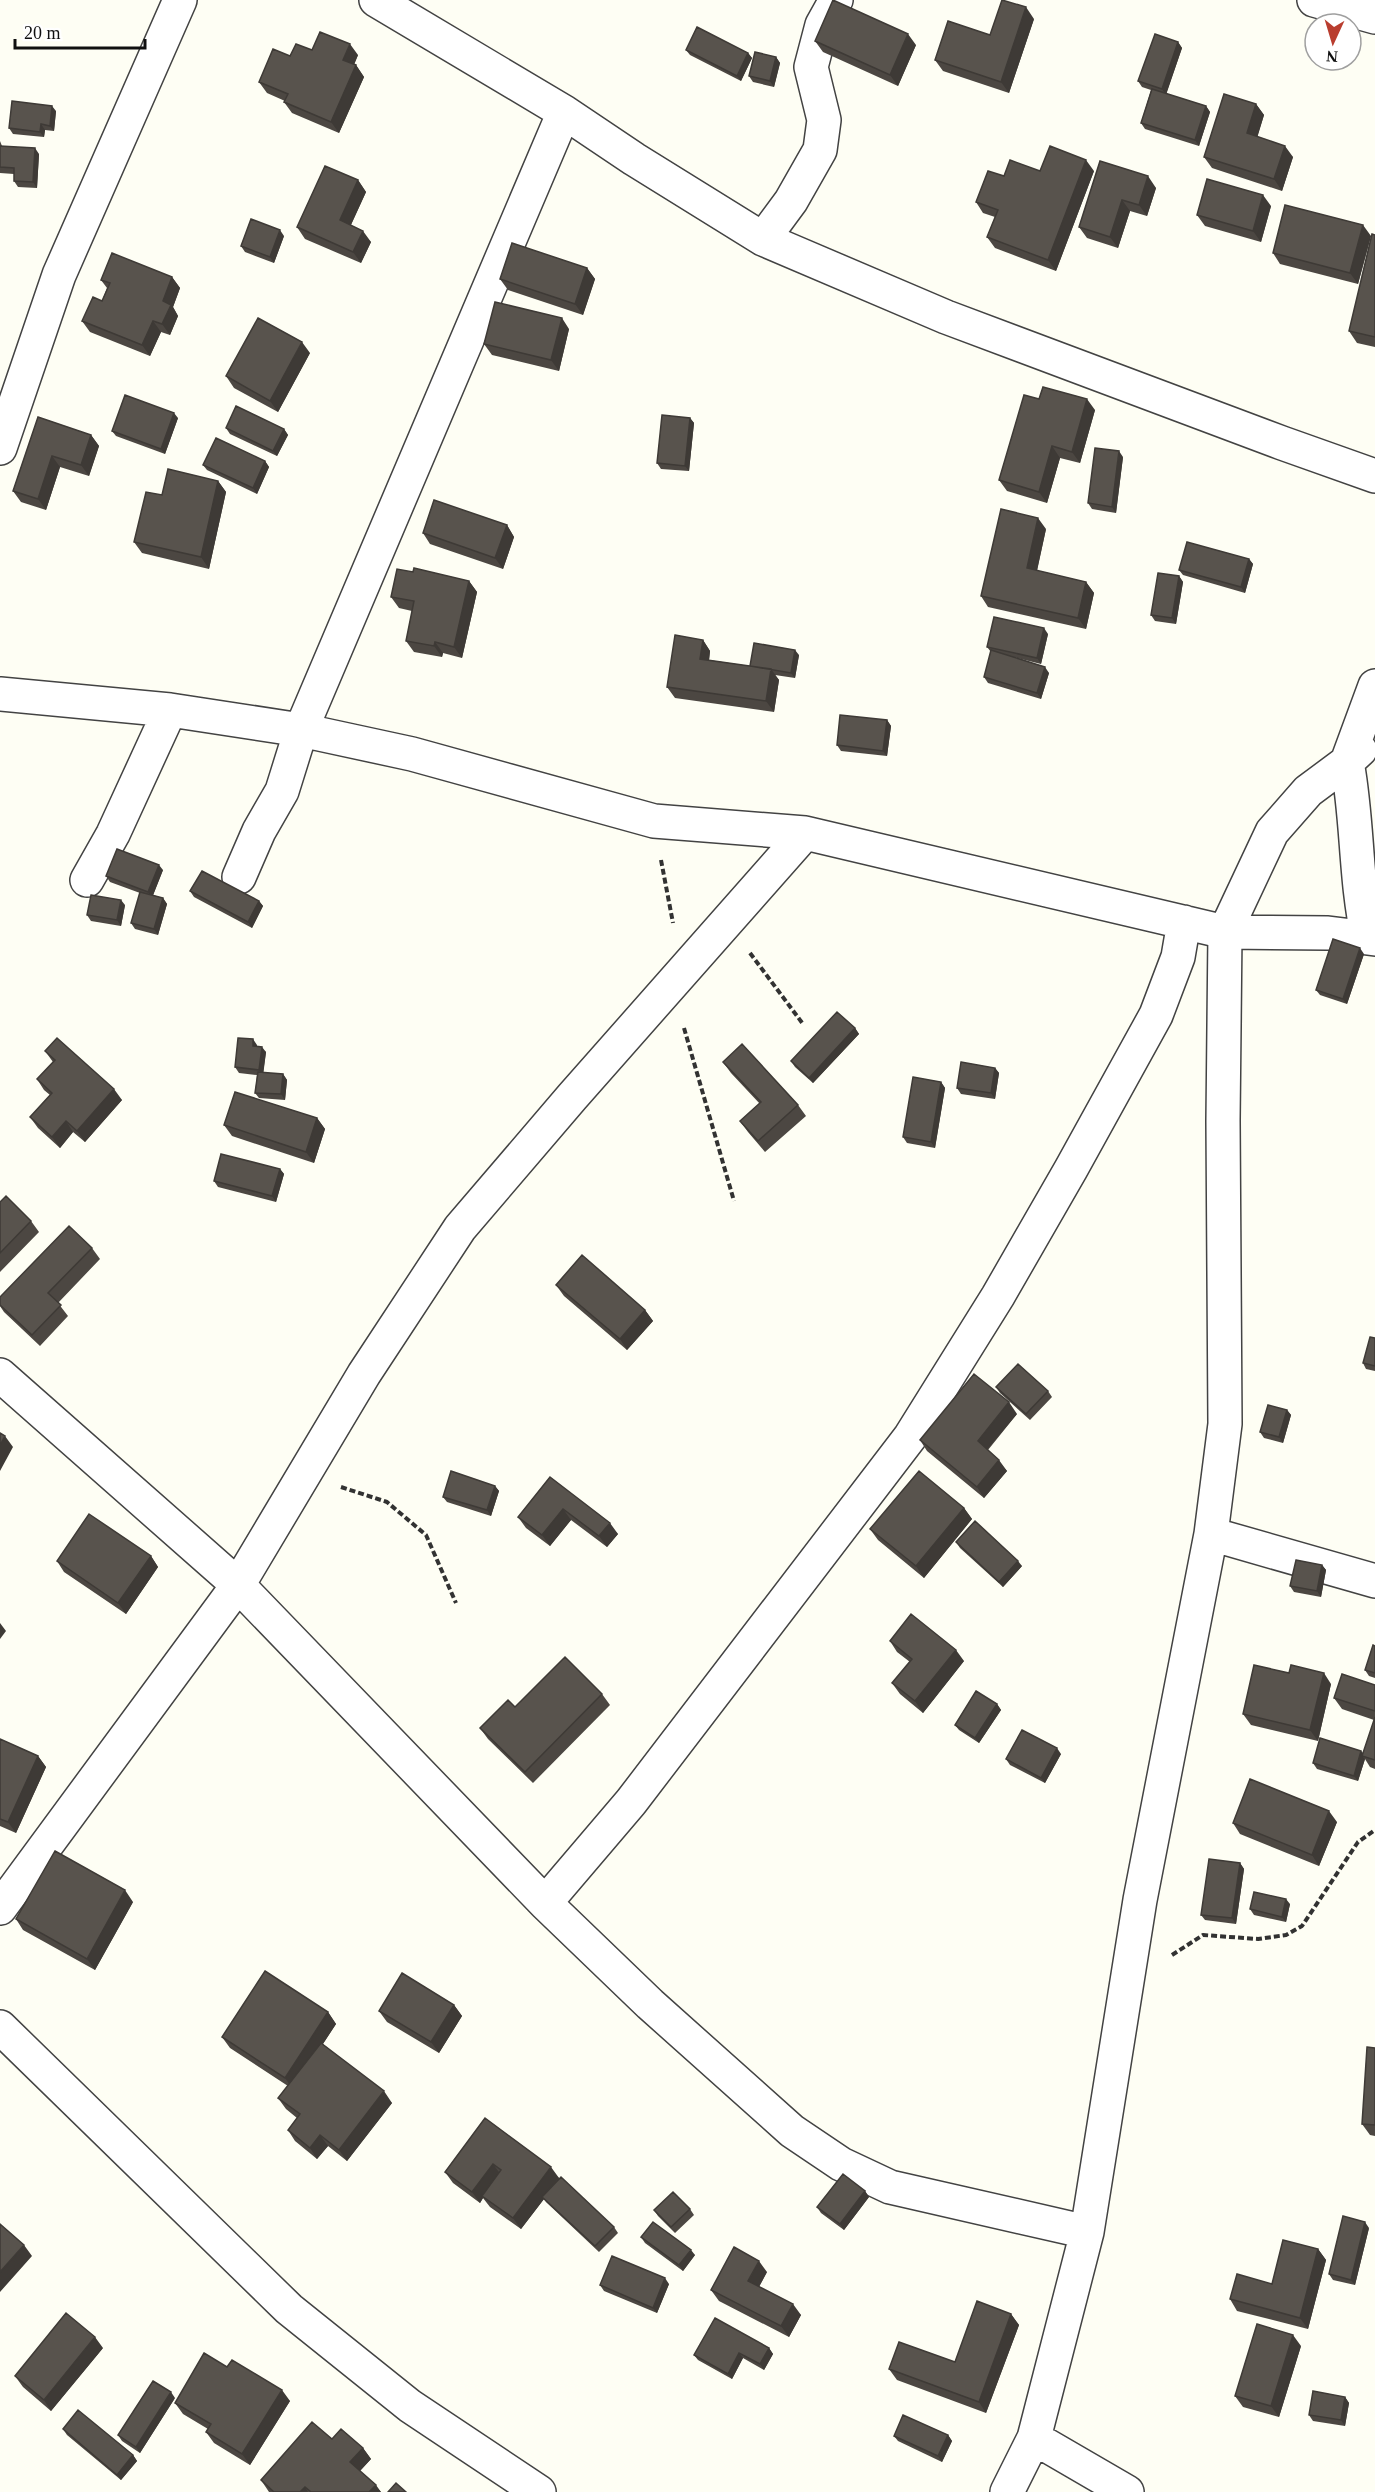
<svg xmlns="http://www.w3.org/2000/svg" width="1375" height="2492" font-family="Georgia,serif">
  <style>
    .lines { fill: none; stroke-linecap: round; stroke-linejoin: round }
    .minor-casing { stroke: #434343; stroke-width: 36 }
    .path { stroke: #323232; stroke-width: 4; stroke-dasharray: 6 3; stroke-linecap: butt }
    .minor { stroke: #fff; stroke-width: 33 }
    .wall { fill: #4c4742 }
    .shaded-wall { fill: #3e3a36 }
    .building { fill: #58534d; stroke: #3e3a36; stroke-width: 1.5 }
  </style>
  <rect width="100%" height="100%" fill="#fefef4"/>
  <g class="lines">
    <defs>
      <path id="minor" d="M376 0 564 112 634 159 763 239 946 317 1282 443 1375 476
        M1314 0 1375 17
        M763 239 791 201 820 150 824 120 811 67 822 25 836 0
        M0 448 59 275 180 0
        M0 694 170 710 301 730 412 754 654 821 805 833 1225 932 1328 933 1375 939
        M1360 750 1347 762C1358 820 1355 880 1368 938
        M239 877 259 831 282 791 301 730 564 112
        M87 880 113 834 170 710
        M0 1375 238 1585 545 1903 631 1802 910 1437 998 1296 1071 1169 1156 1015 1178 957 1184 922
        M1211 1534 1375 1581
        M545 1903 650 2004 792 2131 841 2164 890 2187 1087 2232
        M0 1908 238 1585 364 1374 460 1228 572 1097 805 833
        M0 2027 289 2309 410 2406 539 2492
        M1034 2438 1127 2492
        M1007 2492 1034 2438 1087 2232 1140 1900 1211 1534 1225 1424 1223 1121 1225 932 1272 832 1308 791 1347 762 1375 686"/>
    </defs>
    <use href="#minor" class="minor-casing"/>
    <path class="path" d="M661 860 673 923
      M750 953 803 1024
      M684 1028 734 1201
      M341 1487 387 1502 426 1535 456 1603
      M1172 1955 1203 1935 1258 1939 1286 1935 1302 1926 1358 1842 1375 1830"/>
    <use href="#minor" class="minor"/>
  </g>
  <path class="wall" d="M1034 19 1009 93 943 71 935 60 990 35Z
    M815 41 916 45 898 86 823 52Z
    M1178 42 1182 48 1166 94 1206 106 1210 112 1199 146 1145 129 1141 123 1151 90 1142 87 1138 81Z
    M312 50 358 55 354 65H356L364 77 339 133 292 113 284 102 285 101 267 93 259 82 290 56Z
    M686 50 748 53 752 58 741 81 690 55Z
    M776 57 780 63 774 87 753 82 749 76Z
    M1256 104 1264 115 1257 137 1293 157 1282 191 1212 168 1204 157Z
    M56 111 54 131 45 130 44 137 13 134 9 128Z
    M0 141 2 146 39 154 37 188 18 187 14 181V174L0 173Z
    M1100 161 1156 188 1147 216 1130 211 1118 248 1087 238 1079 227Z
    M1040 171H1094L1056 271 995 248 987 237 995 217 983 213 976 202 1004 176Z
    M358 180 366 192 351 225 371 242 361 263 305 239 297 227Z
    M1271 206 1261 242 1205 226 1197 215Z
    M1375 235V347L1357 343 1349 331Z
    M284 236 274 263 245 252 241 246Z
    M1371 236 1358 284 1280 264 1273 253Z
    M587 268 595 279 583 315 508 290 500 279Z
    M172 277 180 288 173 307 178 316 170 335 161 332 150 356 90 332 82 321 102 301 107 288 101 280Z
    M569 329 559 371 492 355 484 344Z
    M310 353 278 412 234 388 226 376Z
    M1039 399 1095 410 1080 463 1060 458 1047 503 1007 491 999 480Z
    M38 417 91 435 99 446 89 476 60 467 46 510 21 502 13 491Z
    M178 418 165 454 116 436 112 431Z
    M690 418 694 423 689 471 661 469 657 463Z
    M226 428 284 429 288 435 277 456 230 434Z
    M1123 457 1116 513 1092 509 1088 503Z
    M265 461 269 467 257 494 207 470 203 465Z
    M218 481 226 492 209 569 142 553 134 542 162 495Z
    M507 525 514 537 503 569 430 544 423 533Z
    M1046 529 1037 571 1086 582 1094 593 1086 629 988 607 981 596Z
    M1249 559 1253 564 1245 593 1183 575 1179 570Z
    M1179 576 1183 582 1176 624 1155 621 1151 615Z
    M469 581 477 592 462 658 443 653 442 657 414 652 406 641 412 611 399 608 391 597Z
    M1048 634 1041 664 1013 657 1049 673 1041 699 988 683 984 677 991 652 987 647Z
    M703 640 710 651 709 660 750 666 799 655 795 678 775 675 779 680 774 712 675 698 667 687Z
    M887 720 891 726 887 756 841 751 837 745Z
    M163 870 153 895 163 898 167 904 158 935 135 929 131 923 140 893 110 882 106 876Z
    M190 891 259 901 263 906 252 928 194 897Z
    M125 905 121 926 91 921 87 915Z
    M1364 954 1347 1004 1320 995 1316 990Z
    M855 1028 859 1034 813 1083 795 1067 791 1061Z
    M257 1045V1046L266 1052 263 1073 283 1074 287 1080 285 1100 259 1098 255 1093 257 1075 239 1073 235 1067Z
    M45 1051 122 1100 85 1142 73 1132 60 1148 38 1128 30 1117 50 1095 44 1090 37 1079 53 1062Z
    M723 1062 798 1105 806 1116 765 1152 748 1132 740 1121 760 1104 731 1073Z
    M995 1068 999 1073 995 1099 961 1094 957 1088Z
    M941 1082 945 1088 935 1148 907 1143 903 1137Z
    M317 1118 325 1129 314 1163 232 1136 224 1125Z
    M280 1169 284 1174 276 1202 218 1187 214 1181Z
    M0 1202 31 1221 39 1232 0 1272Z
    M92 1248 100 1259 58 1303 68 1316 40 1346 4 1312 0 1306V1297Z
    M556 1285 645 1310 653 1321 627 1350 564 1296Z
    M1375 1338V1371L1366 1369 1363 1363Z
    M996 1387 1048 1391 1052 1397 1030 1420 1000 1393Z
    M1287 1410 1291 1415 1283 1443 1264 1438 1260 1432Z
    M1017 1414 988 1450 1007 1471 984 1498 927 1451 920 1440Z
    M550 1477 618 1534 607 1547 571 1520 550 1546 526 1528 518 1517Z
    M495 1486 499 1491 491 1516 447 1502 443 1497Z
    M964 1508 972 1519 924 1578 878 1540 870 1529Z
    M956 1542 1022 1566 1003 1587 960 1548Z
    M151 1556 158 1567 126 1614 64 1572 57 1561Z
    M1322 1565 1326 1570 1321 1597 1294 1592 1290 1586Z
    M890 1641 964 1661 923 1713 900 1694 892 1683 910 1662 897 1652Z
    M1375 1646V1678L1369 1676 1365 1670Z
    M1331 1684 1318 1741 1251 1725 1243 1714Z
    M1375 1685V1769L1370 1767 1365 1759 1358 1781 1317 1769 1313 1763 1361 1751 1363 1753 1374 1720 1342 1709 1334 1698Z
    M602 1694 610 1705 533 1783 488 1739 480 1728 515 1707Z
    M997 1704 1001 1710 979 1743 959 1730 955 1725Z
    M0 1739 38 1756 46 1767 16 1833 0 1826Z
    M1061 1754 1045 1783 1010 1765 1006 1759Z
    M1337 1822 1319 1866 1240 1834 1233 1823Z
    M1240 1863 1244 1869 1236 1924 1205 1920 1201 1915Z
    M133 1902 95 1970 23 1930 16 1919Z
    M1290 1904 1286 1922 1254 1915 1250 1909Z
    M454 2005 462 2016 439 2053 387 2022 379 2011Z
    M328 2012 336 2024 323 2044 392 2103 347 2161 328 2146 317 2159 295 2141 288 2130 297 2118 286 2109 278 2098 288 2086 230 2048 222 2037Z
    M1375 2048V2136L1370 2135 1362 2124Z
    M485 2118 559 2178 614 2227 618 2233 599 2252 546 2202 544 2199 521 2229 490 2207 483 2198 480 2203 453 2183 445 2172Z
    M865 2191 869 2197 844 2230 821 2213 817 2207Z
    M690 2209 694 2215 675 2233 658 2216 654 2210Z
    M1369 2228 1355 2285 1333 2280 1329 2274Z
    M641 2237 695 2255 683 2271 645 2243Z
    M1318 2249 1326 2260 1308 2329 1237 2311 1230 2299 1272 2284Z
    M767 2272 759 2287 801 2315 789 2337 719 2301 711 2290Z
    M669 2284 657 2313 604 2291 600 2285Z
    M1011 2314 1019 2325 986 2413 897 2380 889 2369 955 2362Z
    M1301 2346 1279 2417 1243 2407 1235 2396Z
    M103 2348 51 2411 23 2387 15 2376Z
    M769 2348 773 2354 764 2370 743 2358 732 2379 698 2360 694 2355Z
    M227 2367 290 2401 250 2465 214 2443 206 2432 208 2429 183 2414 175 2403Z
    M1345 2397 1349 2403 1345 2426 1313 2421 1309 2415Z
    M175 2398 140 2453 122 2441 118 2435Z
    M63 2429 133 2455 137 2461 121 2480 67 2435Z
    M948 2435 952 2441 942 2462 898 2441 894 2436Z
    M332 2439 363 2448 371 2459 360 2471 381 2492H269L261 2480Z"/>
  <path class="shaded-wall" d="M1026 7 1034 19 1009 93 1001 82Z
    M908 34 916 45 898 86 890 75Z
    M1178 42 1182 48 1166 95 1162 89Z
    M350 44 358 55 351 71 343 60Z
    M748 53 752 58 741 81 737 76Z
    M776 57 780 63 774 87 770 81Z
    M356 65 364 77 339 133 331 122Z
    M1256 104 1264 115 1255 145 1247 133Z
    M52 106 56 111 54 131 50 126Z
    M1206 106 1210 112 1199 146 1195 140Z
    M41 124 45 130 44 137 40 132Z
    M1285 146 1293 157 1282 191 1274 179Z
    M35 148 39 154 37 188 33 182Z
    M1086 160 1094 171 1056 271 1048 260Z
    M1148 176 1156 188 1147 216 1139 205Z
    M358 180 366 192 348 231 340 220Z
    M1263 195 1271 206 1261 242 1253 231Z
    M1122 200 1130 211 1118 248 1110 237Z
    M1363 225 1371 236 1358 284 1350 273Z
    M280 230 284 236 274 263 270 257Z
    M363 231 371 242 361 263 353 252Z
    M587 268 595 279 583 315 575 304Z
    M172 277 180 288 173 307 178 316 170 335 162 324 163 301Z
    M562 318 569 329 559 371 551 360Z
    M153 321 161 332 150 356 142 345Z
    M302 342 310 353 278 412 270 401Z
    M1087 399 1095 410 1080 463 1072 452Z
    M174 413 178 418 165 454 161 449Z
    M690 418 694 423 689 471 685 466Z
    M284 429 288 435 277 456 273 451Z
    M91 435 99 446 89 476 81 465Z
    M1052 446 1060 458 1047 503 1039 492Z
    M1119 451 1123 457 1116 513 1112 507Z
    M52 456 60 467 46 510 38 499Z
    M265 461 269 467 257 494 253 488Z
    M218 481 226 492 209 569 201 557Z
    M1038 518 1046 529 1035 579 1027 568Z
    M507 525 514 537 503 569 495 558Z
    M1249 559 1253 564 1245 593 1241 587Z
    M1179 576 1183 582 1176 624 1172 618Z
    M469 581 477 592 462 658 454 647Z
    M1086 582 1094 593 1086 629 1078 618Z
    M1044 628 1048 634 1041 664 1037 658Z
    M703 640 710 651 708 670 700 659Z
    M435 642 443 653 442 657 434 646Z
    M795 650 799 655 795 678 791 673Z
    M1045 667 1049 673 1041 699 1037 693Z
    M771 669 779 680 774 712 766 701Z
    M887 720 891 726 887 756 883 751Z
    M159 865 163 870 152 898 148 892Z
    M163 898 167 904 158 935 154 929Z
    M121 900 125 905 121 926 117 920Z
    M259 901 263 906 252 928 248 922Z
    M1360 948 1364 954 1347 1004 1343 999Z
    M855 1028 859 1034 813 1083 809 1078Z
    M253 1039 257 1045V1052L253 1046Z
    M262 1047 266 1052 263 1076 259 1070Z
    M995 1068 999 1073 995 1099 991 1093Z
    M283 1074 287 1080 285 1100 281 1094Z
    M941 1082 945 1088 935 1148 931 1142Z
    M114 1089 122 1100 85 1142 77 1131Z
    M317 1118 325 1129 314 1163 306 1152Z
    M66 1121 73 1132 60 1148 52 1137Z
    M280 1169 284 1174 276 1202 272 1196Z
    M645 1310 653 1321 627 1350 620 1339Z
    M1009 1402 1017 1414 985 1452 978 1441Z
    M1287 1410 1291 1415 1283 1443 1279 1437Z
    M5 1436 13 1447 0 1471V1445Z
    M999 1460 1007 1471 984 1498 977 1487Z
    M495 1486 499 1491 491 1516 487 1510Z
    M964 1508 972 1519 924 1578 916 1566Z
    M563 1509 571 1520 550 1546 542 1535Z
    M610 1523 618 1534 607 1547 599 1536Z
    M151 1556 158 1567 126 1614 118 1603Z
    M1018 1561 1022 1566 1003 1587 999 1582Z
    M1322 1565 1326 1570 1321 1597 1317 1591Z
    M0 1623 6 1631 0 1639Z
    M956 1650 964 1661 923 1713 915 1701Z
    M1324 1673 1331 1684 1318 1741 1310 1730Z
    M997 1704 1001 1710 979 1743 975 1738Z
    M1057 1748 1061 1754 1045 1783 1041 1778Z
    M1361 1751 1365 1757 1362 1756 1365 1759 1358 1781 1354 1776Z
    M38 1756 46 1767 16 1833 8 1822Z
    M1329 1811 1337 1822 1319 1866 1312 1855Z
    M1240 1863 1244 1869 1236 1924 1232 1918Z
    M125 1890 133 1902 95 1970 87 1959Z
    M1286 1899 1290 1904 1286 1922 1282 1917Z
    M454 2005 462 2016 439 2053 431 2042Z
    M328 2012 336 2024 293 2089 285 2078Z
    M384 2091 392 2103 347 2161 339 2150Z
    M320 2135 328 2146 317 2159 310 2148Z
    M493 2164 501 2175 482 2196 483 2198 480 2203 472 2192Z
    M551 2167 559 2178 542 2197 544 2199 521 2229 513 2218Z
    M865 2191 869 2197 844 2230 840 2224Z
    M1365 2222 1369 2228 1355 2285 1351 2280Z
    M24 2245 32 2256 0 2292V2272Z
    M1318 2249 1326 2260 1308 2329 1300 2318Z
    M691 2250 695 2255 683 2271 679 2265Z
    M759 2261 767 2272 756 2292 748 2281Z
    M665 2278 669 2284 657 2313 653 2308Z
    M793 2304 801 2315 789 2337 781 2326Z
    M1011 2314 1019 2325 986 2413 979 2402Z
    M1293 2335 1301 2346 1279 2417 1271 2406Z
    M95 2337 103 2348 51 2411 44 2400Z
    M769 2348 773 2354 764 2370 760 2364Z
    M739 2353 743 2358 732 2379 728 2374Z
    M282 2390 290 2401 250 2465 242 2454Z
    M171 2392 175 2398 140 2453 136 2447Z
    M1345 2397 1349 2403 1345 2426 1341 2420Z
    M948 2435 952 2441 942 2462 938 2456Z
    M363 2448 371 2459 358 2473 350 2462Z
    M133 2455 137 2461 121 2480 117 2475Z
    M376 2485 381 2492H369Z
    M305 2487 308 2492H300Z"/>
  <path class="building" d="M833 0 908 34 890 75 815 41Z
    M1002 0 1026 7 1001 82 935 60 948 21 990 35Z
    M697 27 748 53 737 76 686 50Z
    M320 32 350 44 343 60 356 65 331 122 284 102 288 94 259 82 273 49 290 56 296 44 312 50Z
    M1155 34 1178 42 1162 89 1138 81Z
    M755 52 776 57 770 81 749 76Z
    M1152 89 1206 106 1195 140 1141 123Z
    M1224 94 1256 104 1247 133 1285 146 1274 179 1204 157Z
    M12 101 52 106 50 126 41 124 40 132 9 128Z
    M0 146 35 148 33 182 14 181V168L0 167Z
    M1050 146 1086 160 1048 260 987 237 998 210 976 202 988 171 1004 176 1010 160 1040 171Z
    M1100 161 1148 176 1139 205 1122 200 1110 237 1079 227Z
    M325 166 358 180 340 220 363 231 353 252 297 227Z
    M1207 179 1263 195 1253 231 1197 215Z
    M1285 205 1363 225 1350 273 1273 253Z
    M251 219 280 230 270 257 241 246Z
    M1372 234 1375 235V337L1349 331Z
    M512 243 587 268 575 304 500 279Z
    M112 253 172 277 163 301 171 305 162 324 153 321 142 345 82 321 93 297 102 301 110 283 101 280Z
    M495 302 562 318 551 360 484 344Z
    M258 318 302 342 270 401 226 376Z
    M1043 387 1087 399 1072 452 1052 446 1039 492 999 480 1024 395 1039 399Z
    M125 395 174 413 161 449 112 431Z
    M236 406 284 429 273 451 226 428Z
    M662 415 690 418 685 466 657 463Z
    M38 417 91 435 81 465 52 456 38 499 13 491Z
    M216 438 265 461 253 488 203 465Z
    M1095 448 1119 451 1112 507 1088 503Z
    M168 469 218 481 201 557 134 542 146 492 162 495Z
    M434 500 507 525 495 558 423 533Z
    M1001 509 1038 518 1027 568 1086 582 1078 618 981 596Z
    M1187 542 1249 559 1241 587 1179 570Z
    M414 568 469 581 454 647 435 642 434 646 406 641 414 601 391 597 397 569 413 572Z
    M1158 573 1179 576 1172 618 1151 615Z
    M994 617 1044 628 1037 658 987 647Z
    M675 635 703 640 700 659 771 669 766 701 667 687Z
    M754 643 795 650 791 673 750 666Z
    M991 650 1045 667 1037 693 984 677Z
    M840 715 887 720 883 751 837 745Z
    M117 849 159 865 148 892 106 876Z
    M202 871 259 901 248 922 190 891Z
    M140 892 163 898 154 929 131 923Z
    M91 895 121 900 117 920 87 915Z
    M1333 939 1360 948 1343 999 1316 990Z
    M837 1012 855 1028 809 1078 791 1061Z
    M57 1038 114 1089 77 1131 66 1121 52 1137 30 1117 52 1093 37 1079 55 1060 45 1051Z
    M238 1038 253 1039V1046L262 1047 259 1070 235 1067Z
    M742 1044 798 1105 758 1141 740 1121 761 1102 723 1062Z
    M961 1062 995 1068 991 1093 957 1088Z
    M258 1072 283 1074 281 1094 255 1093Z
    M913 1077 941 1082 931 1142 903 1137Z
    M235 1092 317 1118 306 1152 224 1125Z
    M221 1154 280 1169 272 1196 214 1181Z
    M6 1196 31 1221 0 1253V1202Z
    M69 1226 92 1248 48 1293 61 1305 32 1335 0 1305V1297Z
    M582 1255 645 1310 620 1339 556 1285Z
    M1370 1337 1375 1338V1366L1363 1363Z
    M1018 1364 1048 1391 1026 1414 996 1387Z
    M974 1374 1009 1402 978 1441 999 1460 977 1487 920 1440Z
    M1268 1405 1287 1410 1279 1437 1260 1432Z
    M0 1433 5 1436 0 1445Z
    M451 1471 495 1486 487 1510 443 1497Z
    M919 1471 964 1508 916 1566 870 1529Z
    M550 1477 610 1523 599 1536 563 1509 542 1535 518 1517Z
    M89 1514 151 1556 118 1603 57 1561Z
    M975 1521 1018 1561 999 1582 956 1542Z
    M1296 1560 1322 1565 1317 1591 1290 1586Z
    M911 1614 956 1650 915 1701 892 1683 912 1659 890 1641Z
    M1373 1645 1375 1646V1673L1365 1670Z
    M565 1657 602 1694 525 1772 480 1728 508 1700 515 1707Z
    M1254 1665 1289 1673 1291 1665 1324 1673 1310 1730 1243 1714Z
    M1342 1674 1375 1685V1711L1334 1698Z
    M976 1691 997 1704 975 1738 955 1725Z
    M1375 1717V1760L1362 1756Z
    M1022 1730 1057 1748 1041 1778 1006 1759Z
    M1320 1738 1361 1751 1354 1776 1313 1763Z
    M0 1739 38 1756 8 1822 0 1819Z
    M1250 1779 1329 1811 1312 1855 1233 1823Z
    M55 1851 125 1890 87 1959 16 1919Z
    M1209 1859 1240 1863 1232 1918 1201 1915Z
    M1254 1892 1286 1899 1282 1917 1250 1909Z
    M265 1971 328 2012 285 2078 222 2037Z
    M402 1973 454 2005 431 2042 379 2011Z
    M321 2043 384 2091 339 2150 320 2135 310 2148 288 2130 300 2114 278 2098Z
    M1367 2047 1375 2048V2125L1362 2124Z
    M485 2118 551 2167 513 2218 482 2196 501 2170 493 2164 472 2192 445 2172Z
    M843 2174 865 2191 840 2224 817 2207Z
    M561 2177 614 2227 595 2246 542 2197Z
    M673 2192 690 2209 671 2227 654 2210Z
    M1343 2216 1365 2222 1351 2280 1329 2274Z
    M653 2222 691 2250 679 2265 641 2237Z
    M0 2224 24 2245 0 2272Z
    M1283 2240 1318 2249 1300 2318 1230 2299 1237 2274 1272 2284Z
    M734 2247 759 2261 748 2281 793 2304 781 2326 711 2290Z
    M612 2256 665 2278 653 2308 600 2285Z
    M977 2301 1011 2314 979 2402 889 2369 899 2342 955 2362Z
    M66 2313 95 2337 44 2400 15 2376Z
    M715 2318 769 2348 760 2364 739 2353 728 2374 694 2355Z
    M1257 2324 1293 2335 1271 2406 1235 2396Z
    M204 2353 227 2367 232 2360 282 2390 242 2454 206 2432 211 2424 175 2403Z
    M153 2381 171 2392 136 2447 118 2435Z
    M1313 2391 1345 2397 1341 2420 1309 2415Z
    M78 2410 133 2455 117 2475 63 2429Z
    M903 2415 948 2435 938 2456 894 2436Z
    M312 2422 332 2439 341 2429 363 2448 350 2462 376 2485 369 2492H311L305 2487 300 2492H274L261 2480Z
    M396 2483 406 2492H388Z"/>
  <g transform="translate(1333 42) rotate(184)"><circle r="28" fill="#ffffff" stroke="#9f9f9f" stroke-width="1.5"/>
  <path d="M0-4.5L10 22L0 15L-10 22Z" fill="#b93d2f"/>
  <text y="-9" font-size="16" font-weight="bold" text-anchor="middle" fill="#101010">N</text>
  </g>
  <path d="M15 39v9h130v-9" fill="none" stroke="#101010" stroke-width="3"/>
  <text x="24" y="39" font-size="18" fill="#101010" stroke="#ffffff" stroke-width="4.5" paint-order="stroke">20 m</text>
</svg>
